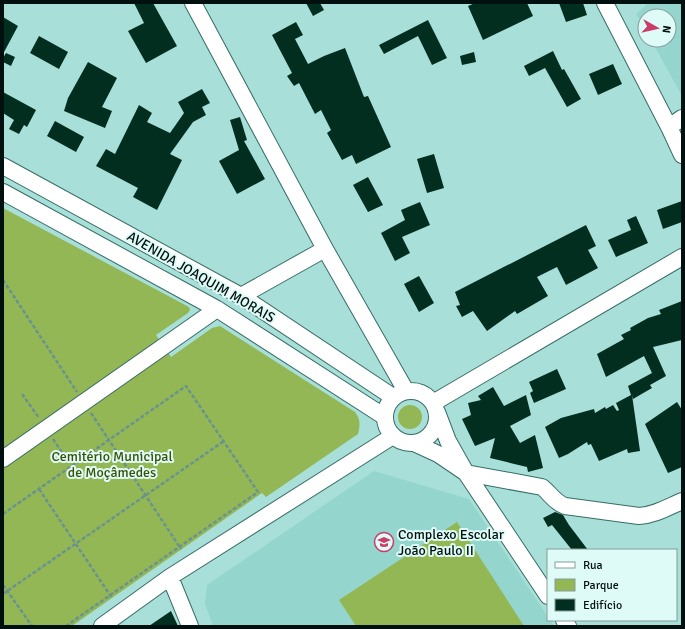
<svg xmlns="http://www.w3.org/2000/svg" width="685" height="629" font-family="Signika,sans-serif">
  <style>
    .built { fill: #94d6ce }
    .green { fill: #93b755 }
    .building { fill: #022e20 }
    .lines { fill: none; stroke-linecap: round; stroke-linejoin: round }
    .minor-casing { stroke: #376c66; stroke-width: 18 }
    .path { stroke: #6a938e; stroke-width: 2.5; stroke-dasharray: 4 2; stroke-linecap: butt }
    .minor { stroke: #fff; stroke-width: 16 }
    .labels { text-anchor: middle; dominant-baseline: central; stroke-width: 4; stroke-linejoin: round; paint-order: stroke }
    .street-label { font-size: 14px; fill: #00100e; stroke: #dffbf7 }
    .park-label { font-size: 14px; fill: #395004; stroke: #dffbf7 }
    .poi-label { font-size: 14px; fill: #00100e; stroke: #dffbf7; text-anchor: start }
  </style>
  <rect width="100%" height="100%" fill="#a8e0d9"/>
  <path class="built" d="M644 3H682V96L651 40H669V16H645V30L636 14 646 5Z
    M374 471 469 499 548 617V620H550L554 626H213L205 604 207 585Z"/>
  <path class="green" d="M3 208 189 307 190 310 188 313 156 335 171 357 212 328 220 326 355 412C361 420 360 425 358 434L266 497 262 493 72 626H3Z
    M398 417a12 12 0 1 1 24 0a12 12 0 1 1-24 0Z
    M457 522 524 626H356L339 600Z"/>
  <path class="building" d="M134 3H153L177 46 146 63 128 31 144 23Z
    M306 3H320L324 10 313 16Z
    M475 3H527L533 16 483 40 468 6Z
    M559 3H583L587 15 566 22Z
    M3 17 18 26 3 54Z
    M428 20 447 58 432 65 418 36 384 54 379 45Z
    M296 22 303 35 295 39 308 64 324 56 345 48 364 97 368 96 391 147 356 164 352 155 342 160 327 133 331 130 321 110 315 114 299 83 294 86 287 76 292 73 272 35Z
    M39 36 68 52 59 69 30 53Z
    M553 51 562 70 564 69 581 99 567 107 545 68 529 76 524 66Z
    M474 52 476 62 462 65 460 56Z
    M6 53 15 57 11 66 3 62V58Z
    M88 62 117 78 102 107 112 111 105 128 64 111 68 98Z
    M613 64 622 84 598 95 589 74Z
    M202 89 210 103 202 107 206 115 193 122 170 154 182 160 157 210 133 197 138 188 96 166 106 149 115 154 139 105 152 113 147 122 170 133 184 113 178 102Z
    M3 92 36 110 27 127 24 125 19 134 9 129 14 120 3 113Z
    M240 117 247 140 244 141 265 179 237 194 219 161 239 150 230 120Z
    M55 121 84 137 76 152 47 136Z
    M434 154 444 188 427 193 417 159Z
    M368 177 383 205 368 212 353 185Z
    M682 201V222L663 229 657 210Z
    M420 202 430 225 402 237 410 253 395 261 381 233 405 220 401 210Z
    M636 216 648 243 616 257 608 240 631 230 627 220Z
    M586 225 596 246 588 250 598 268 566 285 557 267 537 277 548 296 517 314 515 311 487 331 473 311 462 317 456 306 460 305 455 292Z
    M419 276 434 303 419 312 404 284Z
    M682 301V340L653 347 666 376 650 385 652 388 633 399 632 395 640 451 628 453 627 449 599 461 591 444 588 445 587 442 568 454 559 458 545 427 561 418 594 409 595 413 605 407 606 409 613 405 617 411 619 410 616 403 631 395 628 386 652 373 644 356 606 377 597 354 624 339 621 335 631 330 630 328 648 318 661 314 659 310Z
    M557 369 566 389 534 403 530 393 533 391 529 382Z
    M493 387 504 406 526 395 531 415 510 426 520 443 535 435 543 468 528 472 527 467 490 458 495 438 475 446 462 419 471 415 468 403 481 400 478 396Z
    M677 402 682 410V467L668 473 645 424Z
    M555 512 563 515 569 525 588 550H572L552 525 548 527 543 518Z
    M171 611 178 626H149Z"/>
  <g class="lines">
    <defs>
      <path id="minor" d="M193 3 325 249 406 391
        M605 3 669 127 682 155
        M669 127 682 118
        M3 166 241 296 393 397
        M3 192 217 309 385 417
        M241 296 325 249
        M385 417a26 26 0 1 1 52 0a26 26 0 1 1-52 0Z
        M433 403 682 257
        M414 443 438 454 466 473 448 441 437 412
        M3 459 217 309
        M466 473 542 487C551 494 554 502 565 506L639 516C655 515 668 507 682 501
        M466 473 548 596
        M170 577 190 626
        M564 620 568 626
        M102 626 170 577 393 436"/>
    </defs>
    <use href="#minor" class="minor-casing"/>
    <path class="path" d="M3 280 77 392
      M22 394 39 418
      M91 413 181 549
      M53 439 69 463
      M39 489 112 598
      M3 514 186 386 258 492 66 626
      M3 585 32 626
      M3 594 224 441"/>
    <use href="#minor" class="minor"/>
  </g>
  <defs>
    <symbol id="school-ring" viewBox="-11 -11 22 22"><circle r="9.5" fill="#dffbf7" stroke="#cb3d69" stroke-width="1.5"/><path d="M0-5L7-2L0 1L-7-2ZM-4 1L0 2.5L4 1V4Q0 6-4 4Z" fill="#cb3d69"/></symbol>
  </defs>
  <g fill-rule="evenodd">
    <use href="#school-ring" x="373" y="531" width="22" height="22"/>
  </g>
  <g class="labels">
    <g class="street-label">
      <text transform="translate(201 277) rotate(30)">AVENIDA JOAQUIM MORAIS</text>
    </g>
    <g class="park-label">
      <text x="112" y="456">Cemitério Municipal<tspan x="112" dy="16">de Moçâmedes</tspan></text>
    </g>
    <g class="poi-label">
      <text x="398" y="534">Complexo Escolar<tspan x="398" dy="16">João Paulo II</tspan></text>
    </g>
  </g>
  <rect width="685" height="629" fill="none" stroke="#00100e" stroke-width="8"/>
  <rect x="547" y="549" width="130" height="72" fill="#dffbf7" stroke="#869d9a"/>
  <rect x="555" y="562" width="20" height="6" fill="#ffffff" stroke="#869d9a"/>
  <text x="583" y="569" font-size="12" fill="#00100e">Rua</text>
  <rect x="555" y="579" width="20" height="12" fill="#93b755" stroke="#869d9a"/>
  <text x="583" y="589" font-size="12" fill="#00100e">Parque</text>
  <rect x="555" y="599" width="20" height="12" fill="#022e20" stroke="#869d9a"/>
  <text x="583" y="609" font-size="12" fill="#00100e">Edifício</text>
  <g transform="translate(657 28) rotate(98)"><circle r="19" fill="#dffbf7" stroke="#869d9a"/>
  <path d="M0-3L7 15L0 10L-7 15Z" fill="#cb3d69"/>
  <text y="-6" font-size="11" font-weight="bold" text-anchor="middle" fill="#00100e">N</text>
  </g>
</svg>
